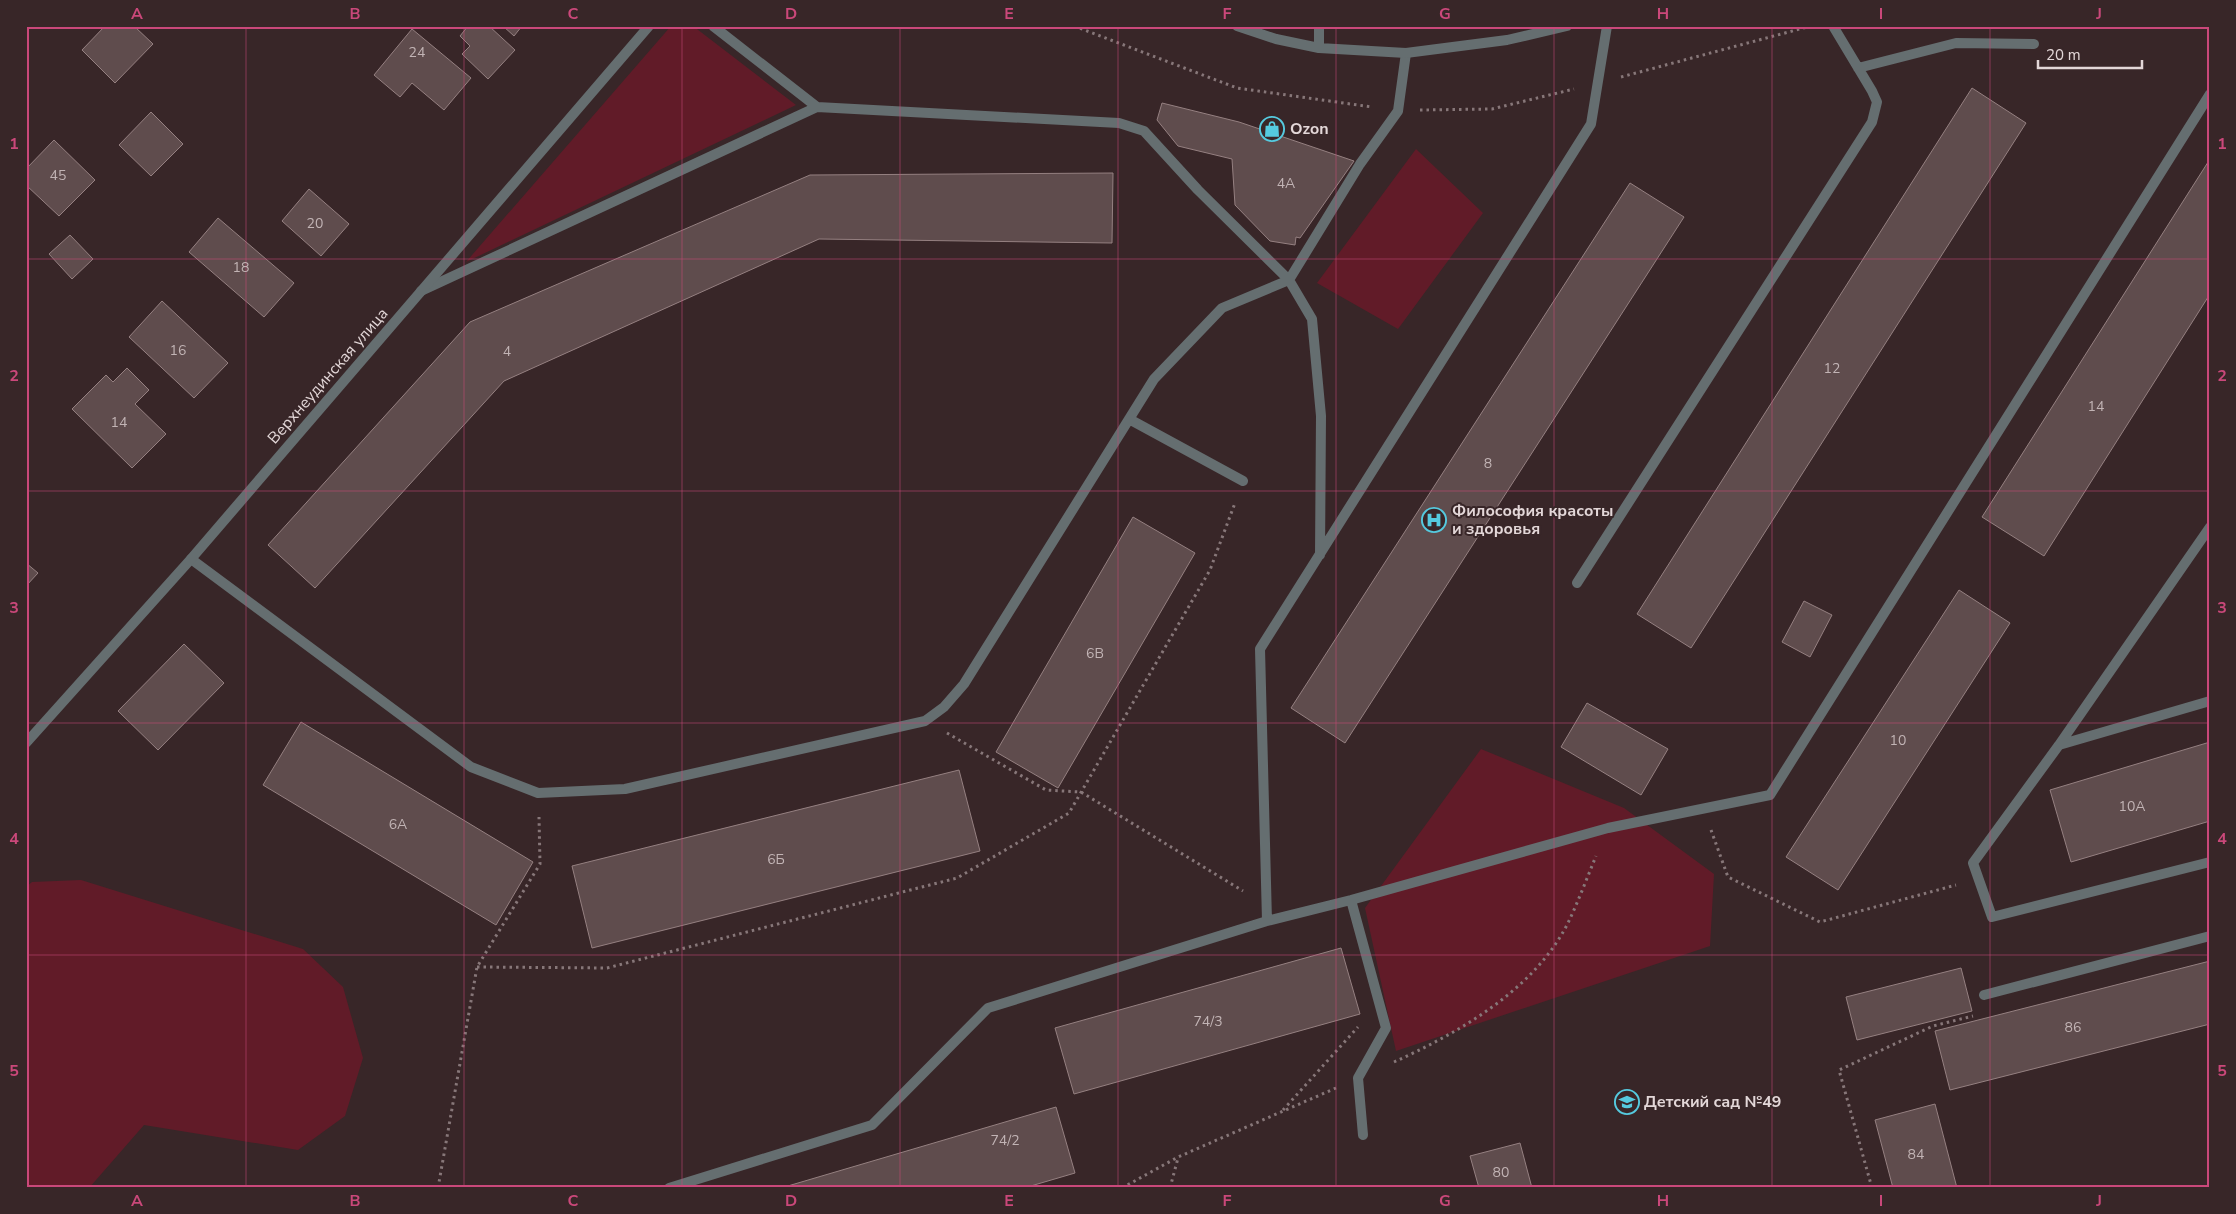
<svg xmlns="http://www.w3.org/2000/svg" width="2236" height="1214" font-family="'Nunito Sans',sans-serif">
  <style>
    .green { fill: #611b28 }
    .building { fill: #5f4c4d; stroke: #958081 }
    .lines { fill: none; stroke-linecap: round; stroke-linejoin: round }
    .path { stroke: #877779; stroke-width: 3; stroke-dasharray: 2.5 4; stroke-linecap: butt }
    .lane { stroke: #656e70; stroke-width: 10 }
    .street { stroke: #656e70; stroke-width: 10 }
    .grid { fill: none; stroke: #ca487a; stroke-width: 1; stroke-opacity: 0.55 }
    .labels { text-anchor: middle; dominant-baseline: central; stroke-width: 4; stroke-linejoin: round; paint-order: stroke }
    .number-label { font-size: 14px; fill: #c2b4b5 }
    .poi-label { font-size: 16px; font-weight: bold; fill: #e3d7d8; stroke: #382628; text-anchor: start }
    .street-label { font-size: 16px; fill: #e3d7d8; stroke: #382628 }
    .neatline { fill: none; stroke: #ca487a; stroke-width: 2 }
    .grid-label { font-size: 16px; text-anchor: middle; font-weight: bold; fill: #ca487a }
  </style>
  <rect width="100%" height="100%" fill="#382628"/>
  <path class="green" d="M671 26H693L796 105 466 262Z
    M1416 149 1483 213 1398 329 1317 283Z
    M1481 749 1624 808 1714 874 1710 946 1396 1051 1365 908Z
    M81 880 303 949 343 987 363 1058 345 1116 298 1150 144 1125 89 1188H26V887L32 882Z"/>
  <path class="building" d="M105 26H134L153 44 115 83 82 50Z
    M468 26H489L515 50 488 79 462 54 470 46 460 36Z
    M503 26H522L514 36Z
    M412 29 471 78 444 110 412 83 400 97 374 75Z
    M1972 88 2026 123 1691 648 1637 614Z
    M1162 103 1239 122 1354 161 1300 238 1296 237 1295 245 1270 241 1235 205 1232 159 1178 146 1157 120Z
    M151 112 183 144 151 176 119 145Z
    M54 140 95 180 59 216 26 185V169Z
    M2210 159V294L2044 556 1982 517Z
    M1113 173 1112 243 819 239 504 381 315 588 268 545 470 322 810 175Z
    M1630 183 1684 217 1345 743 1291 708Z
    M309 189 349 224 321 256 282 221Z
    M218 218 294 283 264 317 189 252Z
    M70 235 93 259 72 279 49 254Z
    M162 301 228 363 194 398 129 337Z
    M127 368 149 390 135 404 166 434 132 468 72 409 106 375 113 382Z
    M1133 517 1195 553 1058 788 996 752Z
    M26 563 38 573 26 586Z
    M1959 590 2010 623 1838 890 1786 857Z
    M1804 601 1832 615 1810 657 1782 642Z
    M184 644 224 683 158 750 118 711Z
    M1587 703 1668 749 1641 795 1561 747Z
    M301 722 533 862 496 925 263 785Z
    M2210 742V821L2071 862 2050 790Z
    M959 770 980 851 592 948 572 866Z
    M1341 948 1360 1014 1074 1094 1055 1028Z
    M2210 961V1024L1950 1090 1935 1031Z
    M1961 968 1972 1011 1857 1040 1846 997Z
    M1935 1104 1957 1188H1893L1875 1120Z
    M1056 1107 1075 1173 1024 1188H781Z
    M1520 1143 1532 1188H1479L1470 1156Z"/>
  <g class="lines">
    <path class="path" d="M1074 26 1237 88 1372 107
      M1621 77 1811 26
      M1420 110 1492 109 1574 89
      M947 733 1046 790 1081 792 1243 891
      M1711 830 1728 877 1820 922 1956 885
      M477 967 607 968 957 878 1069 813 1210 570 1235 503
      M1394 1062C1460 1032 1534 990 1568 923 1578 902 1587 878 1596 856
      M1283 1110 1358 1027
      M438 1188 477 967 540 864 539 817
      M1122 1188 1178 1157 1336 1088
      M1170 1188 1178 1158
      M1872 1188 1839 1070 1933 1026 1973 1016"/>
    <path class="lane" d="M713 26 817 107
      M1858 68 1956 43 2034 44
      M421 291 817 107 1119 123 1144 131 1198 190 1289 280 1312 319 1321 416 1320 555
      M1129 419 1243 481
      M191 559 471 767 538 793 625 789 925 721 944 707 964 684 1154 379 1222 308 1289 280 1360 164 1398 111 1406 53
      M1577 583 1872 122 1877 102 1872 91 1833 26
      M2210 701 2059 745 1973 863 1992 917 2210 862
      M2059 745 2210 527
      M1351 900 1386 1028 1358 1078 1363 1135
      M1267 921 1260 649 1591 124 1607 26
      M1984 995 2210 936
      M669 1188 872 1125 988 1008 1267 921 1351 900 1608 828 1770 795 2210 94"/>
    <path class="street" d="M1237 26 1276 39 1319 48 1406 53 1507 40 1567 26
      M1319 26V48
      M26 743 191 559 649 26"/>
  </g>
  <path class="grid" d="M246 26V1188M464 26V1188M682 26V1188M900 26V1188M1118 26V1188M1336 26V1188M1554 26V1188M1772 26V1188M1990 26V1188M26 259H2210M26 491H2210M26 723H2210M26 955H2210"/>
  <defs>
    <symbol id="shop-ring" viewBox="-11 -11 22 22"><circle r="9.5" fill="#382628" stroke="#55cadf" stroke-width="1.5"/><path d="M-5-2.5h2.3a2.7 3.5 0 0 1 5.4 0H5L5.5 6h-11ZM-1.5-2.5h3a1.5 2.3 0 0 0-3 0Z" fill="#55cadf"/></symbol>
    <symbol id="hospital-ring" viewBox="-11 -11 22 22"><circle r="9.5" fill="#382628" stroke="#55cadf" stroke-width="1.5"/><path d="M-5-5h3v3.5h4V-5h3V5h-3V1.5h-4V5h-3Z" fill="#55cadf"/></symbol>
    <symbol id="school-ring" viewBox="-11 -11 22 22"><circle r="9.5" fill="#382628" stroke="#55cadf" stroke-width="1.5"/><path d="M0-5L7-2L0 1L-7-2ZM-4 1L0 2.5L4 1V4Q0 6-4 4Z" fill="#55cadf"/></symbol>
  </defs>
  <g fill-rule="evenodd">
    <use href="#shop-ring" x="1258" y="115" width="28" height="28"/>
    <use href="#hospital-ring" x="1420" y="506" width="28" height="28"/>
    <use href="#school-ring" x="1613" y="1088" width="28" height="28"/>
  </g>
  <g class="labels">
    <g class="number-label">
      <text x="417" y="52">24</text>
      <text x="58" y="175">45</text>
      <text x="1286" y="183">4А</text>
      <text x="315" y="223">20</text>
      <text x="241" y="267">18</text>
      <text x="178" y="350">16</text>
      <text x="507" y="351">4</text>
      <text x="1832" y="368">12</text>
      <text x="2096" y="406">14</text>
      <text x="119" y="422">14</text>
      <text x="1488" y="463">8</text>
      <text x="1095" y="653">6В</text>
      <text x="1898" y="740">10</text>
      <text x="2132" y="806">10А</text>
      <text x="398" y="824">6А</text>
      <text x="776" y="859">6Б</text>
      <text x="1208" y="1021">74/3</text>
      <text x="2073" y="1027">86</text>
      <text x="1005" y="1140">74/2</text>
      <text x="1916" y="1154">84</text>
      <text x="1501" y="1172">80</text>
    </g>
    <g class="poi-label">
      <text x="1290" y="129">Ozon</text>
      <text x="1452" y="511">Философия красоты<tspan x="1452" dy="18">и здоровья</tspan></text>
      <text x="1644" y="1102">Детский сад №49</text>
    </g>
    <g class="street-label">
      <text transform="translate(328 376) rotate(-49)">Верхнеудинская улица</text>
    </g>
  </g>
  <rect width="2236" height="1214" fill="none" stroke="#382628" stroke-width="55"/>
  <path d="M2038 60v8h104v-8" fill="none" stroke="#e3d7d8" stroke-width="2.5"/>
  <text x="2046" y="60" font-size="15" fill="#e3d7d8" stroke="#382628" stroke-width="4" paint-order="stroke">20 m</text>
  <rect x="28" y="28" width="2180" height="1158" class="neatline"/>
  <g class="grid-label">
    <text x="137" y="19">A</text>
    <text x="355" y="19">B</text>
    <text x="573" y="19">C</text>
    <text x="791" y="19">D</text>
    <text x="1009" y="19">E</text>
    <text x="1227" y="19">F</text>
    <text x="1445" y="19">G</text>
    <text x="1663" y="19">H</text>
    <text x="1881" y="19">I</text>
    <text x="2099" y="19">J</text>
    <text x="14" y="149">1</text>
    <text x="2222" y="149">1</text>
    <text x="14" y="381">2</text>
    <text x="2222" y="381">2</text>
    <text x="14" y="613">3</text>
    <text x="2222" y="613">3</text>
    <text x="14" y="844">4</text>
    <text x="2222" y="844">4</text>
    <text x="14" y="1076">5</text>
    <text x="2222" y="1076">5</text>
    <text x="137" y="1206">A</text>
    <text x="355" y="1206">B</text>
    <text x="573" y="1206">C</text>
    <text x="791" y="1206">D</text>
    <text x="1009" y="1206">E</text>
    <text x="1227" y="1206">F</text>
    <text x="1445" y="1206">G</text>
    <text x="1663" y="1206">H</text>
    <text x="1881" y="1206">I</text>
    <text x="2099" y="1206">J</text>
  </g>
</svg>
